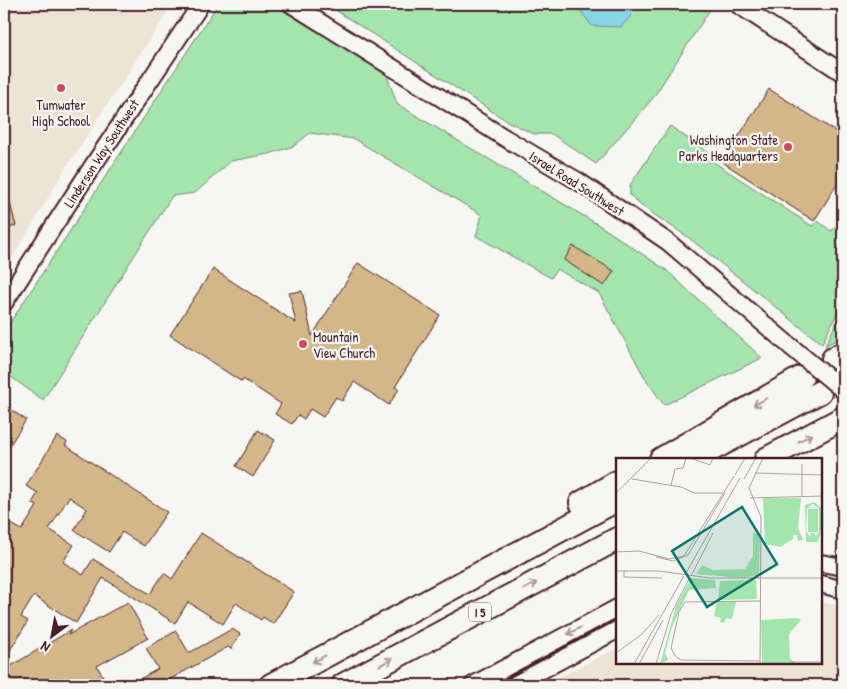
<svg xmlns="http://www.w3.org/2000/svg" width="847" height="689" font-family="'Patrick Hand',sans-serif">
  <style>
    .built { fill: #ece3d2 }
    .green { fill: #a4e5ae; stroke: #77826c }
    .water { fill: #87d5e5; stroke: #6f8c9b }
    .building { fill: #d3b788; stroke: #4a1f2b }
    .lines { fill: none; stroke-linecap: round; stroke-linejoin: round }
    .minor-casing { stroke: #4a1f2b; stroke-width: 20 }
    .highway-casing { stroke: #4a1f2b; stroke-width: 26 }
    .minor { stroke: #f6f6f2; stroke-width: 16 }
    .highway { stroke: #f6f6f2; stroke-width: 22 }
    .minor-bridge-casing { stroke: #4a1f2b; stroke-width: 20; stroke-linecap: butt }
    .minor-bridge { stroke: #f6f6f2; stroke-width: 16 }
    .oneway { stroke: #a99598 }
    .poi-dot { fill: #d1495b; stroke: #f6f6f2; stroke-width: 2 }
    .labels { text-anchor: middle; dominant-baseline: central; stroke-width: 4.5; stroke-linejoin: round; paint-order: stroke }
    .shield { fill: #f6f6f2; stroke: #7e6067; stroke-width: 1 }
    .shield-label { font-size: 12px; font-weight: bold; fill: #4a1f2b }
    .poi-label { font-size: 14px; fill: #4a1f2b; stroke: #f6f6f2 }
    .street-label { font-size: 14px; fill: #4a1f2b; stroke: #f6f6f2 }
    .inset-road { fill: none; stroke: #b1a0a2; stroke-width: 1 }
    .view { fill: #0f766e; fill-opacity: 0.15; stroke: #0f766e; stroke-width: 2.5 }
    .inset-edge { fill: none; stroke: #4a1f2b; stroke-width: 2.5 }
  </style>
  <rect width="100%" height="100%" fill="#f6f6f2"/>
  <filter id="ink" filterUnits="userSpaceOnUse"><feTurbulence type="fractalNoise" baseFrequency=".02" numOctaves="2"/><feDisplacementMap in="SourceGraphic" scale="10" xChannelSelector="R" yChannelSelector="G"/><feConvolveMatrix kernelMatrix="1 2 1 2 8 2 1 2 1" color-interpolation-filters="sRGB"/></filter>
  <g filter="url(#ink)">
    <path class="built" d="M4 4H173L64 171 4 272Z
      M821 602 833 604 843 609V685H543L617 648V663H821Z"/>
    <path class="green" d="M218 4H272L386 73 397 104 602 227 666 270 762 358 664 405 645 378 599 293 557 269 551 278 476 236 482 215 354 139 310 133 294 146 269 154 231 161 195 193 172 196 43 400 4 372V332Z
      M326 4H705L711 8 653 98 596 164 552 134H534L507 121Z
      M670 126 715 157V163L812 226 818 221 831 231 835 227 843 232V301L822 344 689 238 640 205 630 195V185Z
      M843 309V336L825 346Z"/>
    <path class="water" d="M575 4H633L631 16 621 27 592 26Z"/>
    <path class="building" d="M769 89 843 136V175L814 221 722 162Z
      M4 195H8L16 226 4 229Z
      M573 246 614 271 604 286 564 260Z
      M358 263 440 315 395 387 399 389 389 405 354 382 342 401 336 397 323 417 310 409 304 419 298 415 292 424 275 414 281 404 243 379 242 382 170 335 213 269 296 323 289 293 302 291 312 336Z
      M4 405 26 420 4 454Z
      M258 430 275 440 253 477 236 466Z
      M57 436 67 442 65 445 167 512 144 546 122 532 109 552 74 530 87 509 69 497 49 529 74 545 63 562 83 575 93 559 150 594 164 573 172 579 201 533 294 592 273 624 263 617 261 620 236 603 223 624 188 602 175 623 103 578 76 623 34 596 21 617 28 621 4 660V520L22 530 37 506 32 503 38 493 26 486Z
      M128 602 148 638 97 666 108 685H4V670L71 630 68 635Z
      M232 629 240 634 231 649 228 647 160 685H129L158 669 146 648 176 631 189 653Z"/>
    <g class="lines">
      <defs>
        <path id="minor" d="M291 4 505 138 581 183 668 242 790 346
          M737 4 843 73
          M4 303 92 167 201 4
          M821 563 843 567
          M821 584 843 590
          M473 685 617 608
          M514 685 617 630"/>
        <path id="highway" d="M833 359 843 353
          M661 459 802 377
          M694 459 820 392
          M766 459 843 418
          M581 503 617 482
          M271 685 617 500
          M343 685 617 539"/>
      </defs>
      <use href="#minor" class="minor-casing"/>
      <use href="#highway" class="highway-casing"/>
      <use href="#minor" class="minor"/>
      <use href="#highway" class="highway"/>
      <defs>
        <path id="minor-bridge" d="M790 346 843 390"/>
      </defs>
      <use href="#minor-bridge" class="minor-bridge-casing"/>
      <use href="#minor-bridge" class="minor-bridge"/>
    </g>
    <defs><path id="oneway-shaft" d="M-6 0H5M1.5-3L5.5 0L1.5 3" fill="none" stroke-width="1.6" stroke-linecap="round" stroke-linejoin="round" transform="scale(1.25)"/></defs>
    <g class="oneway">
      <use href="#oneway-shaft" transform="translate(760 402) rotate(150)"/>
      <use href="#oneway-shaft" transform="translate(805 438) rotate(-28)"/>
      <use href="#oneway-shaft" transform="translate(530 586) rotate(-28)"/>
      <use href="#oneway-shaft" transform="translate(574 631) rotate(152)"/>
      <use href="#oneway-shaft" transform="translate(319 659) rotate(152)"/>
      <use href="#oneway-shaft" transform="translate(386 662) rotate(-28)"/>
    </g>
  </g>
  <g class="poi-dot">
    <circle cx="61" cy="88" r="5"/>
    <circle cx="788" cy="147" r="5"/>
    <circle cx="303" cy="344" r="5"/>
  </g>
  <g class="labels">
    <rect class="shield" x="469" y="602.5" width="22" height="19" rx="4"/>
    <g class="shield-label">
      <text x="480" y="612">I 5</text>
    </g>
    <g class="poi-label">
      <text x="61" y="104">Tumwater<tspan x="61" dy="16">High School</tspan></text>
      <text x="778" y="139" text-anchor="end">Washington State<tspan x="778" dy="16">Parks Headquarters</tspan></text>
      <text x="313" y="336" text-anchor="start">Mountain<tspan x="313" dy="16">View Church</tspan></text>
    </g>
    <g class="street-label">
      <text transform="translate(101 153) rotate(-57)">Linderson Way Southwest</text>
      <text transform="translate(577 183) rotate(32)">Israel Road Southwest</text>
    </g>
  </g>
  <g transform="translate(616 458)">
    <rect width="206" height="206" fill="#f6f6f2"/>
    <path d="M147 40H185L182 70 187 82 182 83 181 77H177V81L164 89 149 86ZM198 44 205 50 206 46 205 74 202 84H190L189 47ZM197 46 203 51V74L199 79V75H195L194 79 190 73 191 50H201L192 49ZM192 51H202V74H192ZM137 75 144 76 143 117 126 120 80 116 86 107 97 112 129 111 137 98ZM75 120 99 122 100 130 73 132 56 169 49 195 52 202 44 206 60 148ZM140 122 141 141 102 142 104 123ZM101 144H120L116 161 110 160 108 165 104 164 105 160 98 158ZM181 160 185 162 173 176 174 201 181 206H146L145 162Z" fill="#a4e5ae" fill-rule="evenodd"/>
    <path class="inset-road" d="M74 0 94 7 97 0M139 15 207 17M119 17 129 0M16 21 65 29 78 35H107M128 21 140 0M55 27 59 11 67 10 70 0M0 35 35 0M186 38V6M134 40 207 38M0 94 23 93 53 101 68 98 118 18M40 99 57 103 72 97 109 35M8 112V119L46 120M0 113H43L94 120H207M70 115 124 20M76 116 97 75M144 143 69 144 63 154 55 190 59 198 65 202 144 203M0 195 25 177 43 157M174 204H207M18 206 68 118M23 206 47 162M40 206 55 156 74 119M144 206 145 59 133 30 147 0"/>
    <path class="view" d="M126 49 161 106 91 149 56 93Z"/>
    <rect width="206" height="206" class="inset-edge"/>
  </g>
  <rect width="847" height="689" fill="none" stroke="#f6f6f2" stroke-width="20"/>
  <rect x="10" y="10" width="827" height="669" fill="none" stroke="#4a1f2b" stroke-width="2" filter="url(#ink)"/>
  <g transform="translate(52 636) rotate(212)" stroke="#f6f6f2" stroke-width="4" paint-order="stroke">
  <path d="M0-4L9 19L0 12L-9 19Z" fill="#4a1f2b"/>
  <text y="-8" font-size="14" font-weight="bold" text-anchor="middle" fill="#4a1f2b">N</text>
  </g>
</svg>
